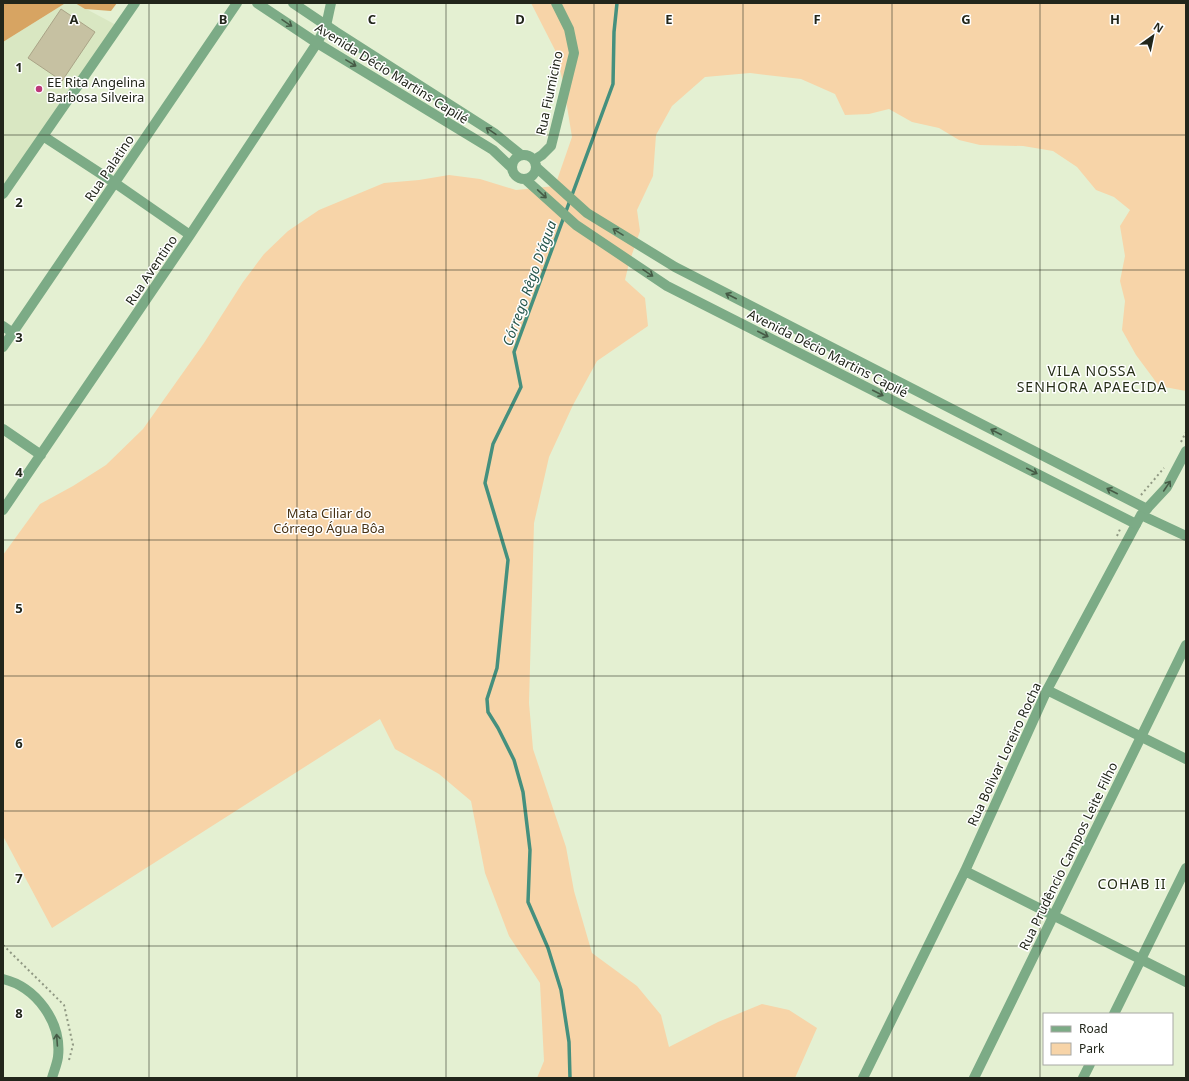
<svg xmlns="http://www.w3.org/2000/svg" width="1189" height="1081" font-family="'Noto Sans',sans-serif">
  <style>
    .built { fill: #d9e7c2 }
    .green { fill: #f7d4a8 }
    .forest { fill: #d7a462 }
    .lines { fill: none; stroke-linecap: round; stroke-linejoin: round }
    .stream { stroke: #45907e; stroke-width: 3.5 }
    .building { fill: #c6c1a2; stroke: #aaa487 }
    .path { stroke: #909883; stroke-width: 2; stroke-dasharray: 2 3; stroke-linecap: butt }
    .minor { stroke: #7cab86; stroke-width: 10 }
    .tertiary { stroke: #7cab86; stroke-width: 10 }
    .oneway { stroke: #465b46 }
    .grid { fill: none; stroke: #22261b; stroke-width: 1; stroke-opacity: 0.55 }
    .poi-dot { fill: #bd387a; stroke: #fff; stroke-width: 1.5 }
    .labels { text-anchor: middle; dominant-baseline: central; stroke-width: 3; stroke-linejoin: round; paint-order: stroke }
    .street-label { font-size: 13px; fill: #22261b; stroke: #fff }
    .poi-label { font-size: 13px; fill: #22261b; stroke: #fff; text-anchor: start }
    .park-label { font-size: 13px; fill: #463113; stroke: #fff }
    .water-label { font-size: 14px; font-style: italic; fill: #2a584d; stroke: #fff }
    .neighbourhood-label { font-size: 14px; letter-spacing: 1px; fill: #252d16; stroke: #fff }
    .grid-label { font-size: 13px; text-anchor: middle; font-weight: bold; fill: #22261b; stroke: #fff; stroke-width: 3; stroke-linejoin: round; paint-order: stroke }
  </style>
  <rect width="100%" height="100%" fill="#e4f0d2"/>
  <path class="built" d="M75 3 118 26 3 193V42L64 4Z"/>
  <path class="green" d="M531 3H1186V391L1159 386 1136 355 1122 330 1125 301 1120 281 1125 256 1120 226 1130 210 1114 197 1096 190 1077 167 1053 151 1023 146 980 145 959 140 939 128 912 122 889 109 869 114 845 115 835 94 801 79 750 73 705 77 672 106 656 135 653 176 637 210 640 231 629 263 625 280 645 298 648 326 597 361 573 405 549 457 534 523 529 703 533 749 566 847 574 891 592 953 637 986 661 1015 669 1047 718 1022 762 1004 789 1010 817 1028 795 1078H537L544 1061 540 983 509 936 485 873 471 801 439 774 395 749 380 719 52 928 3 836V555L40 504 73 486 106 465 143 429 204 343 243 282 264 254 288 231 319 210 384 183 419 180 449 175 480 179 516 190 555 186 572 137 563 82 555 50Z"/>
  <path class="forest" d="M3 3H70L64 4 3 42Z
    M75 3H117L111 11 85 9Z"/>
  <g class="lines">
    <path class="stream" d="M570 1078 569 1042 561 990 548 948 528 902 530 850 523 792 514 760 498 728 488 712 487 699 497 668 508 560 485 483 493 444 521 387 514 352 613 84 614 32 617 3"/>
  </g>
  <path class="building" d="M61 9 95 32 62 81 28 58Z"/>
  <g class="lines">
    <path class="path" d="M1181 442 1186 432
      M1141 495 1164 468
      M1117 536 1121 527
      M3 945 64 1005 73 1045 69 1060"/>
    <path class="minor" d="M43 136 115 183 190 235
      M3 194 135 3
      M3 326 13 333
      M3 347 237 3
      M3 429 41 455
      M3 510 190 235 317 43 326 26 331 3
      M1141 515 1186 536
      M1047 690 1186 759
      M965 871 1186 982
      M3 979C36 987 62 1022 58 1057 57 1064 54 1071 52 1078
      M1114 1014 1186 868
      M863 1078 965 871 1047 690 1141 515 1167 487 1186 451
      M974 1078 1186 645
      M1083 1078 1090 1064"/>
    <path class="tertiary" d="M257 3 317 43 493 150 511 167
      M293 3 336 32 494 133 521 155
      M512 167a12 12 0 1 1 24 0a12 12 0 1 1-24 0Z
      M534 160 542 155 551 146 574 53 569 29 556 3
      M536 167 587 213 675 267 1147 509
      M525 179 576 225 667 286 1136 524"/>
  </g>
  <defs><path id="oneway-shaft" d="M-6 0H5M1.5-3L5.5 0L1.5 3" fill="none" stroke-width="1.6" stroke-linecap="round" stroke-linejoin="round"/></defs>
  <g class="oneway">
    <use href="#oneway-shaft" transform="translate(287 23) rotate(34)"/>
    <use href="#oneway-shaft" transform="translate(351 63) rotate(31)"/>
    <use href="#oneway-shaft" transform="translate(491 131) rotate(-146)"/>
    <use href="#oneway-shaft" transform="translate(542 194) rotate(43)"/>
    <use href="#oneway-shaft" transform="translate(618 232) rotate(-148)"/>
    <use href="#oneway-shaft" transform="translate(648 273) rotate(34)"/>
    <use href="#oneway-shaft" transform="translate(731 296) rotate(-153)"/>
    <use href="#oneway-shaft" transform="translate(763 334) rotate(27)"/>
    <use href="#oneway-shaft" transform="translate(878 393) rotate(27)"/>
    <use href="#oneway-shaft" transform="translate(996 432) rotate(-153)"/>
    <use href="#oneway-shaft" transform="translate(1032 471) rotate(27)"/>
    <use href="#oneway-shaft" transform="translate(1167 486) rotate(-56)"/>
    <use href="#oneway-shaft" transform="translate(1112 491) rotate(-153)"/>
    <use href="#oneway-shaft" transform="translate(57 1040) rotate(-94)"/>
  </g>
  <path class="grid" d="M149 3V1078M297 3V1078M446 3V1078M594 3V1078M743 3V1078M892 3V1078M1040 3V1078M3 135H1186M3 270H1186M3 405H1186M3 540H1186M3 676H1186M3 811H1186M3 946H1186"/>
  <circle class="poi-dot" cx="39" cy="89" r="4"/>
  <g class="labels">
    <g class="street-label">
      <text transform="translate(392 73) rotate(32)">Avenida Décio Martins Capilé</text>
      <text transform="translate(549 93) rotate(-78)">Rua Fiumicino</text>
      <text transform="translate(109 168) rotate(-56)">Rua Palatino</text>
      <text transform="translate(151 270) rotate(-56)">Rua Aventino</text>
      <text transform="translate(828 353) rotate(27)">Avenida Décio Martins Capilé</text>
      <text transform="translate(1004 754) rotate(-65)">Rua Bolivar Loreiro Rocha</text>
      <text transform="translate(1068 856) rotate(-64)">Rua Prudêncio Campos Leite Filho</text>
    </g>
    <g class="poi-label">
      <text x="47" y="82">EE Rita Angelina<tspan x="47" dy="15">Barbosa Silveira</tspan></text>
    </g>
    <g class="park-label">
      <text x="329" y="513">Mata Ciliar do<tspan x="329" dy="15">Córrego Água Bôa</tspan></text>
    </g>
    <g class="water-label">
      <text transform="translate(529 283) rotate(-70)">Córrego Rêgo D'água</text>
    </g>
    <g class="neighbourhood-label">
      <text x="1092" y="370">VILA NOSSA<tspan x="1092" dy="16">SENHORA APAECIDA</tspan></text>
      <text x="1132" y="883">COHAB II</text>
    </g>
  </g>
  <g class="grid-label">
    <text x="74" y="24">A</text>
    <text x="223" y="24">B</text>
    <text x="372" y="24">C</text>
    <text x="520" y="24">D</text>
    <text x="669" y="24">E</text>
    <text x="817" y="24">F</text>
    <text x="966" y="24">G</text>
    <text x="1115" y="24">H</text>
    <text x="19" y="72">1</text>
    <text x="19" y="207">2</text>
    <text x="19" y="342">3</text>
    <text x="19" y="477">4</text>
    <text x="19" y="613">5</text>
    <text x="19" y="748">6</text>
    <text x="19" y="883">7</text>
    <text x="19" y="1018">8</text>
  </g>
  <rect width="1189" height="1081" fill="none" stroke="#22261b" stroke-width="8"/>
  <rect x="1043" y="1013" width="130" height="52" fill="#ffffff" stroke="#a7a8a4"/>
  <rect x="1051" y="1026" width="20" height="6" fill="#7cab86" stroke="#a7a8a4"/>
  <text x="1079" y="1033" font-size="12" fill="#22261b">Road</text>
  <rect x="1051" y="1043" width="20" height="12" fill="#f7d4a8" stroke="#a7a8a4"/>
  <text x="1079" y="1053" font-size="12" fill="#22261b">Park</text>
  <g transform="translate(1153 36) rotate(33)" stroke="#ffffff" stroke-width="3" paint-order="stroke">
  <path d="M0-3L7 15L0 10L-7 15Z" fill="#22261b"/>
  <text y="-6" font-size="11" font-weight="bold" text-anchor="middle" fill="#22261b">N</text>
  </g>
</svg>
